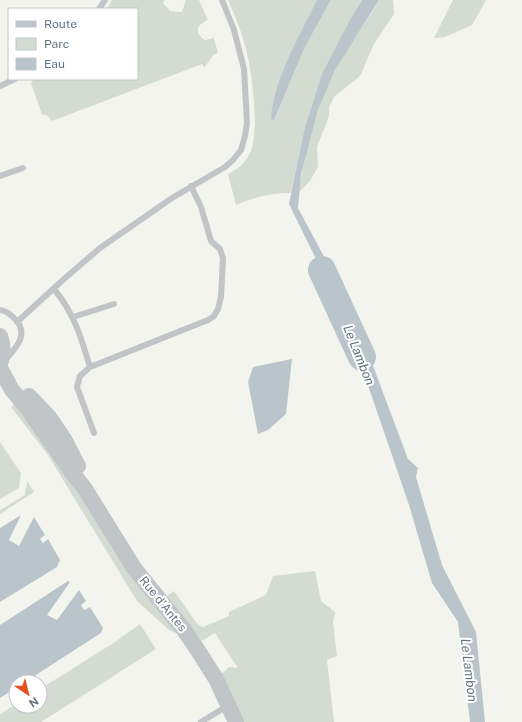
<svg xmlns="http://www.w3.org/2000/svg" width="522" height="722" font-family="'Public Sans',sans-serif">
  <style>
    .green { fill: #d4dbd1 }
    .water { fill: #bac5cb }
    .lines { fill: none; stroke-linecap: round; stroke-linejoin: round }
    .river { stroke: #bac5cb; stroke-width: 28 }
    .service { stroke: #c1c5c8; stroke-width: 6 }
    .tertiary { stroke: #c1c5c8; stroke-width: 16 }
    .labels { text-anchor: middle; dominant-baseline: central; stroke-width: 4; stroke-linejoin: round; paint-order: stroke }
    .street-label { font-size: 12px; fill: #627381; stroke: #fff }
    .water-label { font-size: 13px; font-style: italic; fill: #5e757f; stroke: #fff }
  </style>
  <rect width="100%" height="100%" fill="#f4f4ef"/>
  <path class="green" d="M112 0H164L163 3 170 11 182 12 186 0H199L208 20C196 25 194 33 205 40L214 38 218 53 214 54 204 68 202 64 52 121 48 116 42 114 31 83 33 79H137V9H107Z
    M228 0H317L296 42 274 120 305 47 331 0H362L351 18 304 131 291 193C272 193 253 197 236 205L228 174C237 170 246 162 250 153 260 132 252 72 246 49 242 32 235 16 228 0Z
    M379 0H393L394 14 374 44 360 76 334 97 329 107V116L317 147 318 167 310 181 299 192C304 153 317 105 335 70 348 46 366 24 379 0Z
    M453 0H486L472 25 445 37 434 38Z
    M15 404 176 632 175 633 169 630 137 601 48 455 11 407Z
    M0 442 21 473 19 488 0 499Z
    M27 481 34 492 0 514V510L25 495Z
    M315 571 321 601 335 612 333 622 337 656 327 660 334 722H236L216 679 229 667 238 668 215 633 198 643 165 597 174 591 198 625 203 627 229 616V612L266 595 273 576Z
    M140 624 156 649 41 722H0V714L16 704V706H40V689L112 644Z"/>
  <path class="water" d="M317 0H331L305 47 274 120 271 119C273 82 300 34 317 0Z
    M362 0H379L335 70 318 110 301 174 298 208 351 307 408 459 418 468 416 477 442 565 476 632 485 722H470L458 622 432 583 409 505 345 318 289 204 304 131 322 74 351 18Z
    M292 359 286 414 268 430 258 434 248 382 253 367Z
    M21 515 9 540 19 546 34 517 45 535 40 539 43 543 48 539 60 560 57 567 0 602V528Z
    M68 581 70 582 47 615 57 620 79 590 86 601 81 605 84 610 90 607 103 628 101 633 25 682H16V688L0 698V625Z"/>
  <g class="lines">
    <path class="river" d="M322 270 362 357"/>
    <path class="service" d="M99 9 105 0
      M0 86 15 79
      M0 176 23 168
      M54 289C74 313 81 337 90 367L208 320 214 316 218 309 221 297 223 258 220 249 211 241 201 207 191 186
      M0 310C7 311 11 315 16 320 29 335 16 348 5 360
      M73 317 114 304
      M17 322 64 279 100 248 172 198 225 167 233 160 241 150 245 136 247 123 244 69 234 30 222 0
      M90 367 80 376 77 387 94 433
      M201 722 227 706"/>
    <path class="tertiary" d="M0 336C4 346 3 354 0 364
      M0 368 12 390 25 405 71 471 85 489 134 568 184 630 197 649 216 679 236 722
      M29 396 49 417 64 439 78 466"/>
  </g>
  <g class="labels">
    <g class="street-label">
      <text transform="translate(163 604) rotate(51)">Rue d'Antes</text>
    </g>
    <g class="water-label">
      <text transform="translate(359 355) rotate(68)">Le Lambon</text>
      <text transform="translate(469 670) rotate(83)">Le Lambon</text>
    </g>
  </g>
  <rect x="8" y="8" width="130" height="72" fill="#ffffff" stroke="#c0c7cd"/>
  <rect x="16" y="21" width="20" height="6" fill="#c1c5c8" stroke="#c0c7cd"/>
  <text x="44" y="28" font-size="12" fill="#627381">Route</text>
  <rect x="16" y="38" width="20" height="12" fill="#d4dbd1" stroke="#c0c7cd"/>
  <text x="44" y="48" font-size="12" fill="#627381">Parc</text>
  <rect x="16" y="58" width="20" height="12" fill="#bac5cb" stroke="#c0c7cd"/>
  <text x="44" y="68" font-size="12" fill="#627381">Eau</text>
  <g transform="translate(28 694) rotate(145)"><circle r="19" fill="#ffffff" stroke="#c0c7cd"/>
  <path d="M0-3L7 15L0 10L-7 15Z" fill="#e4521f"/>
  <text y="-6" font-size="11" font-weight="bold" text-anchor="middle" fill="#627381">N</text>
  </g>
</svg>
